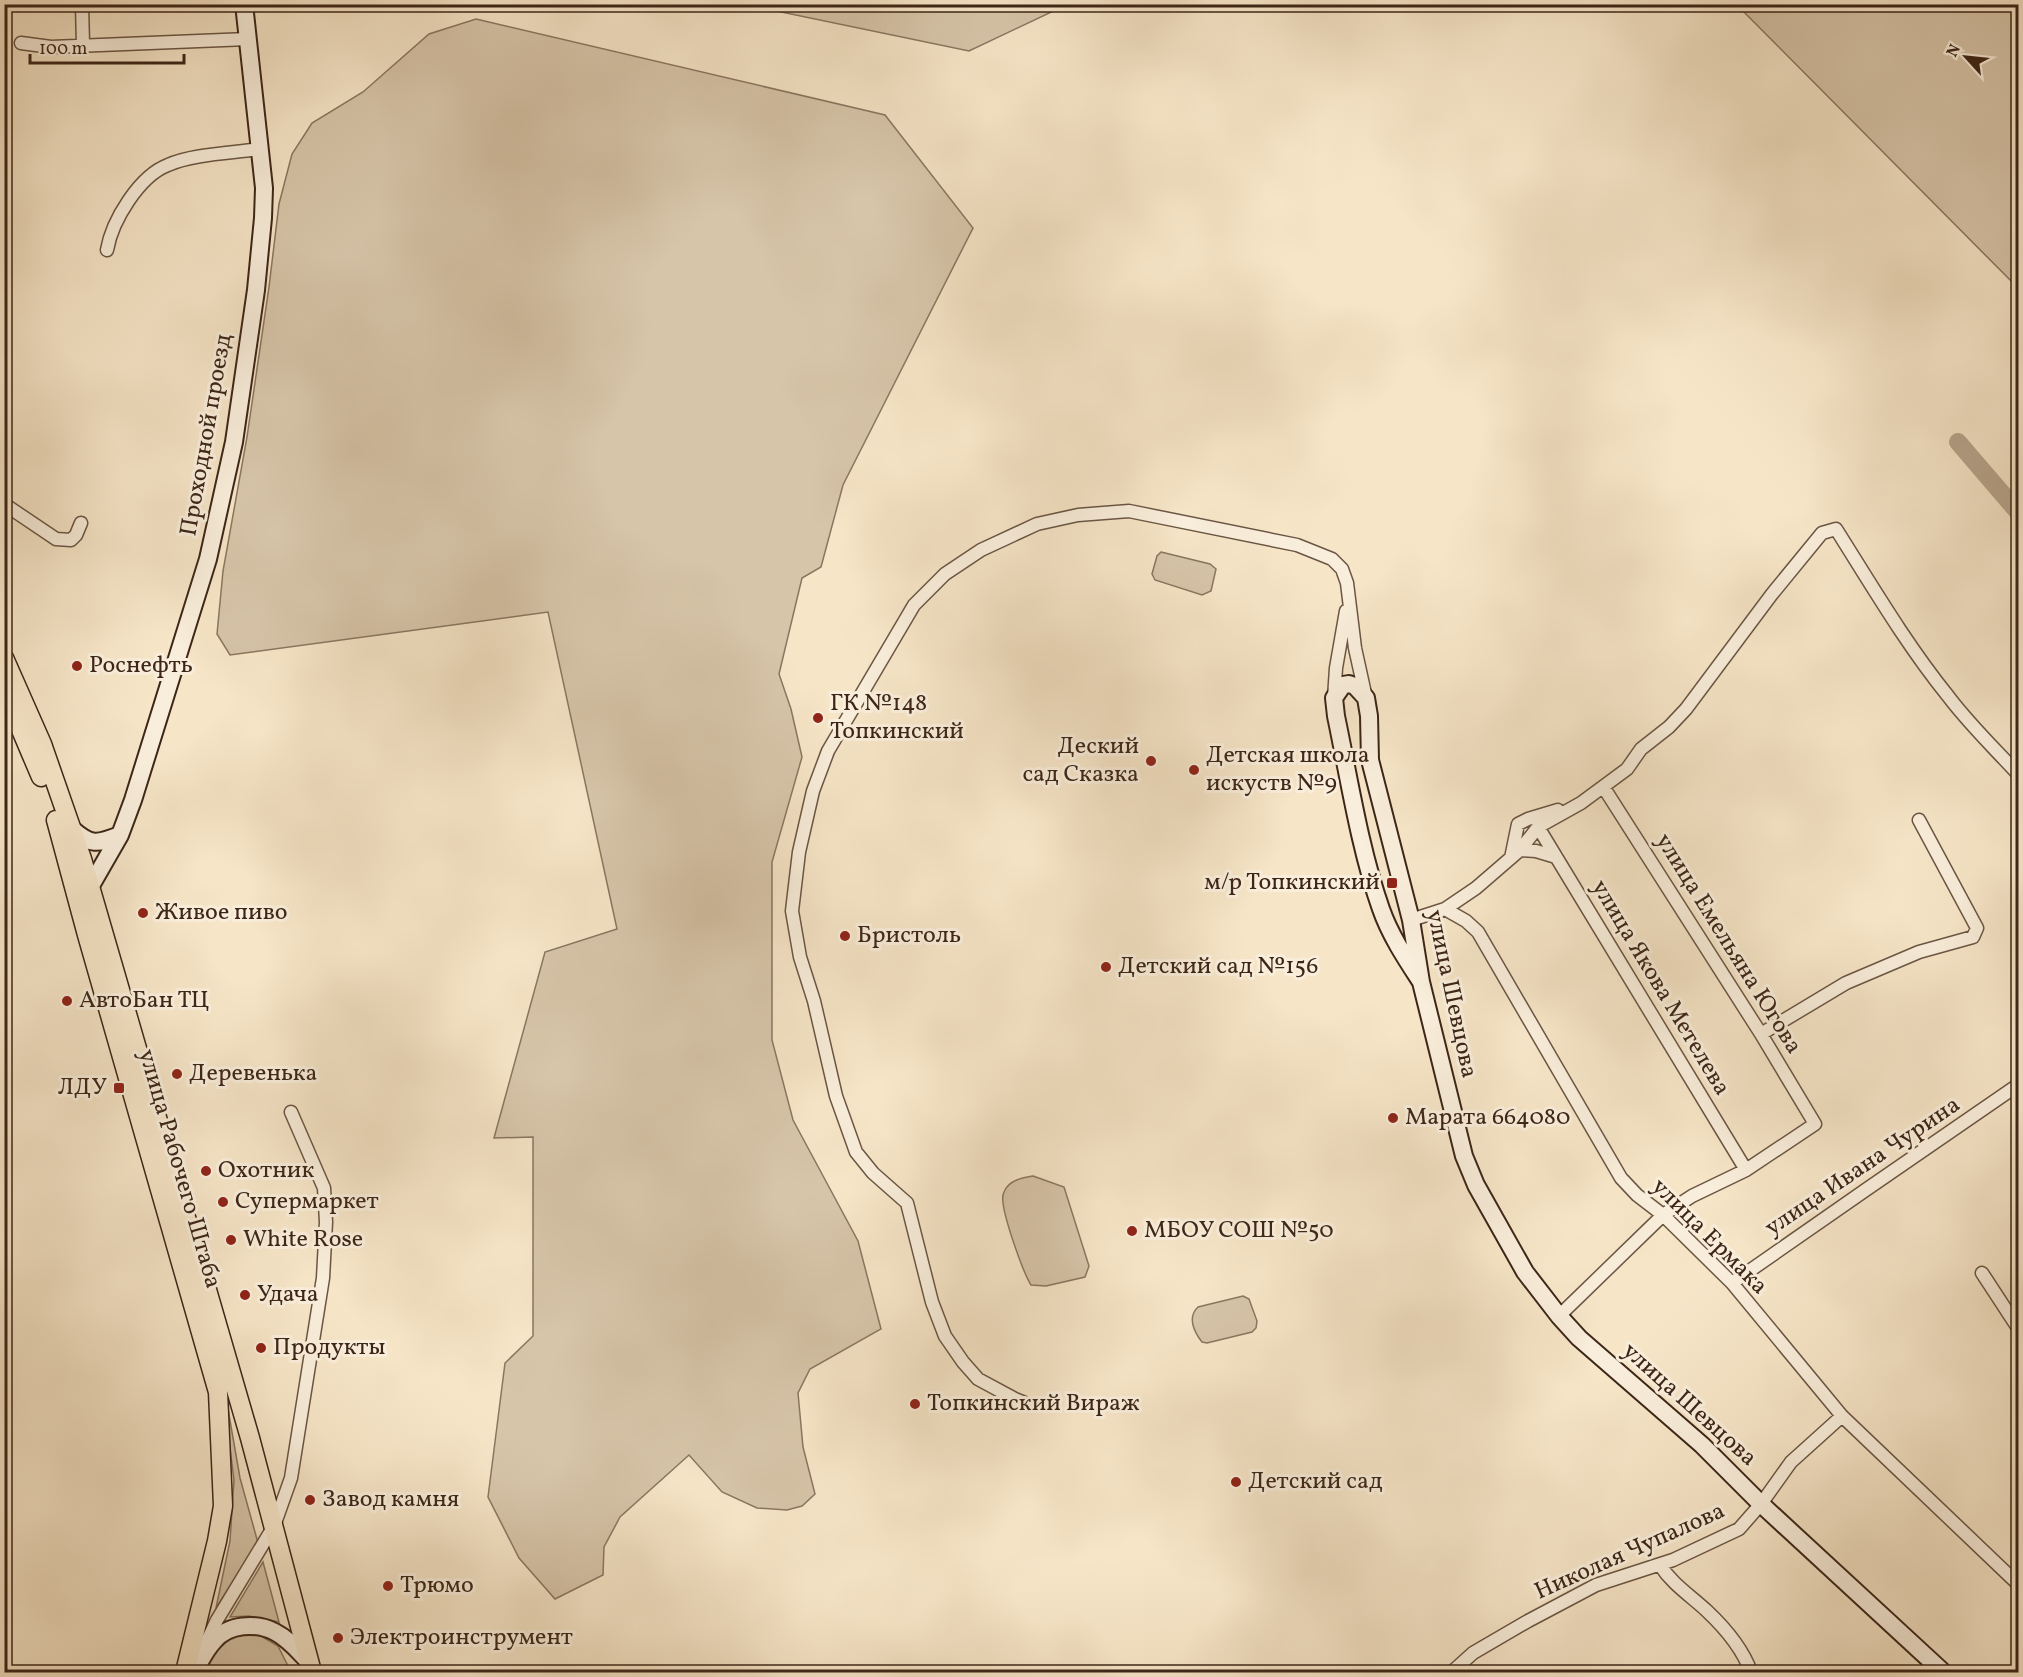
<svg xmlns="http://www.w3.org/2000/svg" width="2023" height="1677" font-family="Vollkorn,serif">
  <style>
    .green { fill: #d7c5a9; stroke: #8a7660; stroke-width: 1.5 }
    .lines { fill: none; stroke-linecap: round; stroke-linejoin: round }
    .river { stroke: #b7a48c; stroke-width: 18 }
    .street-casing { stroke: #6b5644; stroke-width: 15 }
    .secondary-casing { stroke: #3d2618; stroke-width: 20 }
    .primary-casing { stroke: #3d2618; stroke-width: 21 }
    .street { stroke: #f9eedb; stroke-width: 12 }
    .secondary { stroke: #f9eedb; stroke-width: 16 }
    .primary { stroke: #f6e5c7; stroke-width: 18 }
    .poi-dot { fill: #8f2418; stroke: #f9eedb; stroke-width: 2 }
    .labels { text-anchor: middle; dominant-baseline: central; stroke-width: 6; stroke-linejoin: round; paint-order: stroke }
    .street-label { font-size: 24px; fill: #3d2618; stroke: #f9eedb }
    .poi-label { font-size: 24px; fill: #3d2618; stroke: #f9eedb; text-anchor: start }
  </style>
  <rect width="100%" height="100%" fill="#f6e5c7"/>
  <filter id="stains"><feTurbulence type="fractalNoise" baseFrequency=".00333" numOctaves="4"/><feColorMatrix values="0 0 0 0 .2 0 0 0 0 .09 0 0 0 0 .02 0 0 0 .5 -.17"/></filter>
  <radialGradient id="worn" r=".72"><stop offset=".6" stop-color="#630" stop-opacity="0"/><stop offset="1" stop-color="#630" stop-opacity=".3"/></radialGradient>
  <path class="green" d="M748 5H1066L969 51Z
    M1737 5H2018V288Z
    M476 19 885 115 973 228 843 485 821 567 802 578 779 674 791 709 802 757 772 862V1040L793 1120 858 1241 881 1329 810 1369 798 1393 803 1447 815 1494 802 1506 787 1510 757 1508 722 1492 689 1455 620 1517 604 1547 603 1575 555 1599 519 1558 488 1497 505 1363 533 1336V1137L494 1138 545 952 617 929 548 612 230 655 217 634 223 571 247 437 269 287 279 204 292 154 312 123 363 92 429 34Z
    M1161 552 1210 564 1216 569 1211 591 1202 595 1155 580 1152 574 1157 556Z
    M1033 1176 1064 1187 1089 1266 1085 1277 1046 1286 1031 1285C1023 1272 1000 1209 1003 1195 1004 1192 1005 1189 1007 1187 1013 1179 1024 1178 1033 1176Z
    M1243 1296 1249 1299 1257 1321 1256 1328 1252 1332 1207 1343 1202 1342C1194 1332 1187 1317 1198 1307Z
    M217 1346 240 1478 258 1543 216 1608 230 1541 234 1480Z
    M263 1562 279 1622 249 1616 230 1617Z
    M230 1633H256L278 1646 291 1672H198Z"/>
  <g class="lines">
    <path class="river" d="M1958 442 2018 512"/>
    <defs>
      <path id="street" d="M82 4 83 46
        M21 43 51 47 248 39
        M107 250C112 221 139 176 168 165 192 154 233 153 260 149
        M4 504 56 539 71 540 76 535 81 523
        M1334 698 1336 668 1346 611
        M1538 827 1746 1170
        M1520 850 1536 851 1556 857
        M1511 858 1518 824 1528 819 1558 810
        M1445 909 1476 888 1520 850 1538 827 1581 803 1627 769 1641 749 1669 727 1686 709 1772 594 1822 533 1836 529C1872 586 1906 644 1948 696 1969 724 1995 749 2018 774
        M1411 920 1445 909 1466 921 1478 932 1621 1178 1637 1195 1663 1215 1732 1283 1842 1416 2018 1584
        M1761 1034 1846 983 1919 952 1973 937 1977 928 1919 820
        M1982 1273 2018 1328
        M1732 1283 1867 1189 2018 1085
        M1559 1316 1663 1215 1692 1196 1746 1170 1815 1124 1761 1034 1604 788
        M1025 1403 1015 1399 978 1379 963 1362 945 1336 932 1302 907 1203 873 1173 856 1152 836 1096 814 1001 800 957 792 911 799 852 813 791 828 751 914 605 945 574 981 550 1037 524 1078 515 1129 511 1297 545 1332 559 1342 569 1347 583 1355 648 1366 698
        M1660 1565C1672 1584 1691 1596 1707 1611 1725 1628 1743 1650 1751 1672
        M204 1647 217 1620 274 1526 291 1478 323 1278 326 1222 324 1188 291 1112
        M1452 1672 1473 1653 1528 1621 1596 1585 1673 1560 1739 1529 1761 1504 1791 1462 1842 1416"/>
      <path id="secondary" d="M72 829C91 846 97 844 120 835
        M85 896 120 835 133 800 208 559 234 442 256 290 263 218 264 188 244 4
        M1421 982C1406 959 1390 935 1381 909 1360 850 1349 778 1336 716L1334 698 1343 685 1349 684 1355 686 1366 698 1369 716 1370 760 1411 920 1421 982 1464 1156 1476 1185 1525 1272 1559 1316 1579 1338 1702 1445 1761 1504 1943 1672
        M194 1672C200 1662 206 1649 214 1641 228 1624 256 1622 275 1632 289 1639 299 1652 310 1663"/>
      <path id="primary" d="M4 658 42 744 82 859 250 1438 312 1672
        M4 690 41 777
        M56 820 87 935 218 1392 223 1506 217 1541 185 1672"/>
    </defs>
    <use href="#street" class="street-casing"/>
    <use href="#secondary" class="secondary-casing"/>
    <use href="#primary" class="primary-casing"/>
    <use href="#street" class="street"/>
    <use href="#secondary" class="secondary"/>
    <use href="#primary" class="primary"/>
  </g>
  <g class="poi-dot">
    <circle cx="77" cy="666" r="6"/>
    <circle cx="818" cy="718" r="6"/>
    <circle cx="1151" cy="761" r="6"/>
    <circle cx="1194" cy="770" r="6"/>
    <rect x="1386" y="877" width="12" height="12" rx="3"/>
    <circle cx="143" cy="913" r="6"/>
    <circle cx="845" cy="936" r="6"/>
    <circle cx="1106" cy="967" r="6"/>
    <circle cx="67" cy="1001" r="6"/>
    <circle cx="177" cy="1074" r="6"/>
    <rect x="113" y="1082" width="12" height="12" rx="3"/>
    <circle cx="1393" cy="1118" r="6"/>
    <circle cx="206" cy="1171" r="6"/>
    <circle cx="223" cy="1202" r="6"/>
    <circle cx="1132" cy="1231" r="6"/>
    <circle cx="231" cy="1240" r="6"/>
    <circle cx="245" cy="1295" r="6"/>
    <circle cx="261" cy="1348" r="6"/>
    <circle cx="915" cy="1404" r="6"/>
    <circle cx="1236" cy="1482" r="6"/>
    <circle cx="310" cy="1500" r="6"/>
    <circle cx="388" cy="1586" r="6"/>
    <circle cx="338" cy="1638" r="6"/>
  </g>
  <g class="labels">
    <g class="street-label">
      <text transform="translate(207 435) rotate(-80)">Проходной проезд</text>
      <text transform="translate(1728 944) rotate(58)">улица Емельяна Югова</text>
      <text transform="translate(1660 988) rotate(59)">улица Якова Метелева</text>
      <text transform="translate(1451 994) rotate(78)">улица Шевцова</text>
      <text transform="translate(1863 1167) rotate(-34)">улица Ивана Чурина</text>
      <text transform="translate(179 1169) rotate(74)">улица Рабочего Штаба</text>
      <text transform="translate(1709 1237) rotate(45)">улица Ермака</text>
      <text transform="translate(1689 1405) rotate(42)">улица Шевцова</text>
      <text transform="translate(1630 1552) rotate(-24)">Николая Чупалова</text>
    </g>
    <g class="poi-label">
      <text x="89" y="666">Роснефть</text>
      <text x="830" y="704">ГК №148<tspan x="830" dy="28">Топкинский</tspan></text>
      <text x="1139" y="747" text-anchor="end">Деский<tspan x="1139" dy="28">сад Сказка</tspan></text>
      <text x="1206" y="756">Детская школа<tspan x="1206" dy="28">искуств №9</tspan></text>
      <text x="1380" y="883" text-anchor="end">м/р Топкинский</text>
      <text x="155" y="913">Живое пиво</text>
      <text x="857" y="936">Бристоль</text>
      <text x="1118" y="967">Детский сад №156</text>
      <text x="79" y="1001">АвтоБан ТЦ</text>
      <text x="189" y="1074">Деревенька</text>
      <text x="107" y="1088" text-anchor="end">ЛДУ</text>
      <text x="1405" y="1118">Марата 664080</text>
      <text x="218" y="1171">Охотник</text>
      <text x="235" y="1202">Супермаркет</text>
      <text x="1144" y="1231">МБОУ СОШ №50</text>
      <text x="243" y="1240">White Rose</text>
      <text x="257" y="1295">Удача</text>
      <text x="273" y="1348">Продукты</text>
      <text x="927" y="1404">Топкинский Вираж</text>
      <text x="1248" y="1482">Детский сад</text>
      <text x="322" y="1500">Завод камня</text>
      <text x="400" y="1586">Трюмо</text>
      <text x="350" y="1638">Электроинструмент</text>
    </g>
  </g>
  <rect width="2023" height="1677" fill="none" stroke="#f6e5c7" stroke-width="24"/>
  <rect x="6" y="6" width="2011" height="1665" fill="none" stroke="#3d2618" stroke-width="3"/>
  <rect x="12" y="12" width="1999" height="1653" fill="none" stroke="#3d2618" stroke-width="1.5"/>
  <g transform="translate(1966 57) rotate(297)" stroke="#f9eedb" stroke-width="4.5" paint-order="stroke">
  <path d="M0-4.5L10 22L0 15L-10 22Z" fill="#3d2618"/>
  <text y="-9" font-size="16" font-weight="bold" text-anchor="middle" fill="#3d2618">N</text>
  </g>
  <path d="M30 54v9h154v-9" fill="none" stroke="#3d2618" stroke-width="3"/>
  <text x="39" y="54" font-size="18" fill="#3d2618" stroke="#f9eedb" stroke-width="4.5" paint-order="stroke">100 m</text>
  <rect width="100%" height="100%" filter="url(#stains)"/>
  <rect width="100%" height="100%" fill="url(#worn)"/>
</svg>
